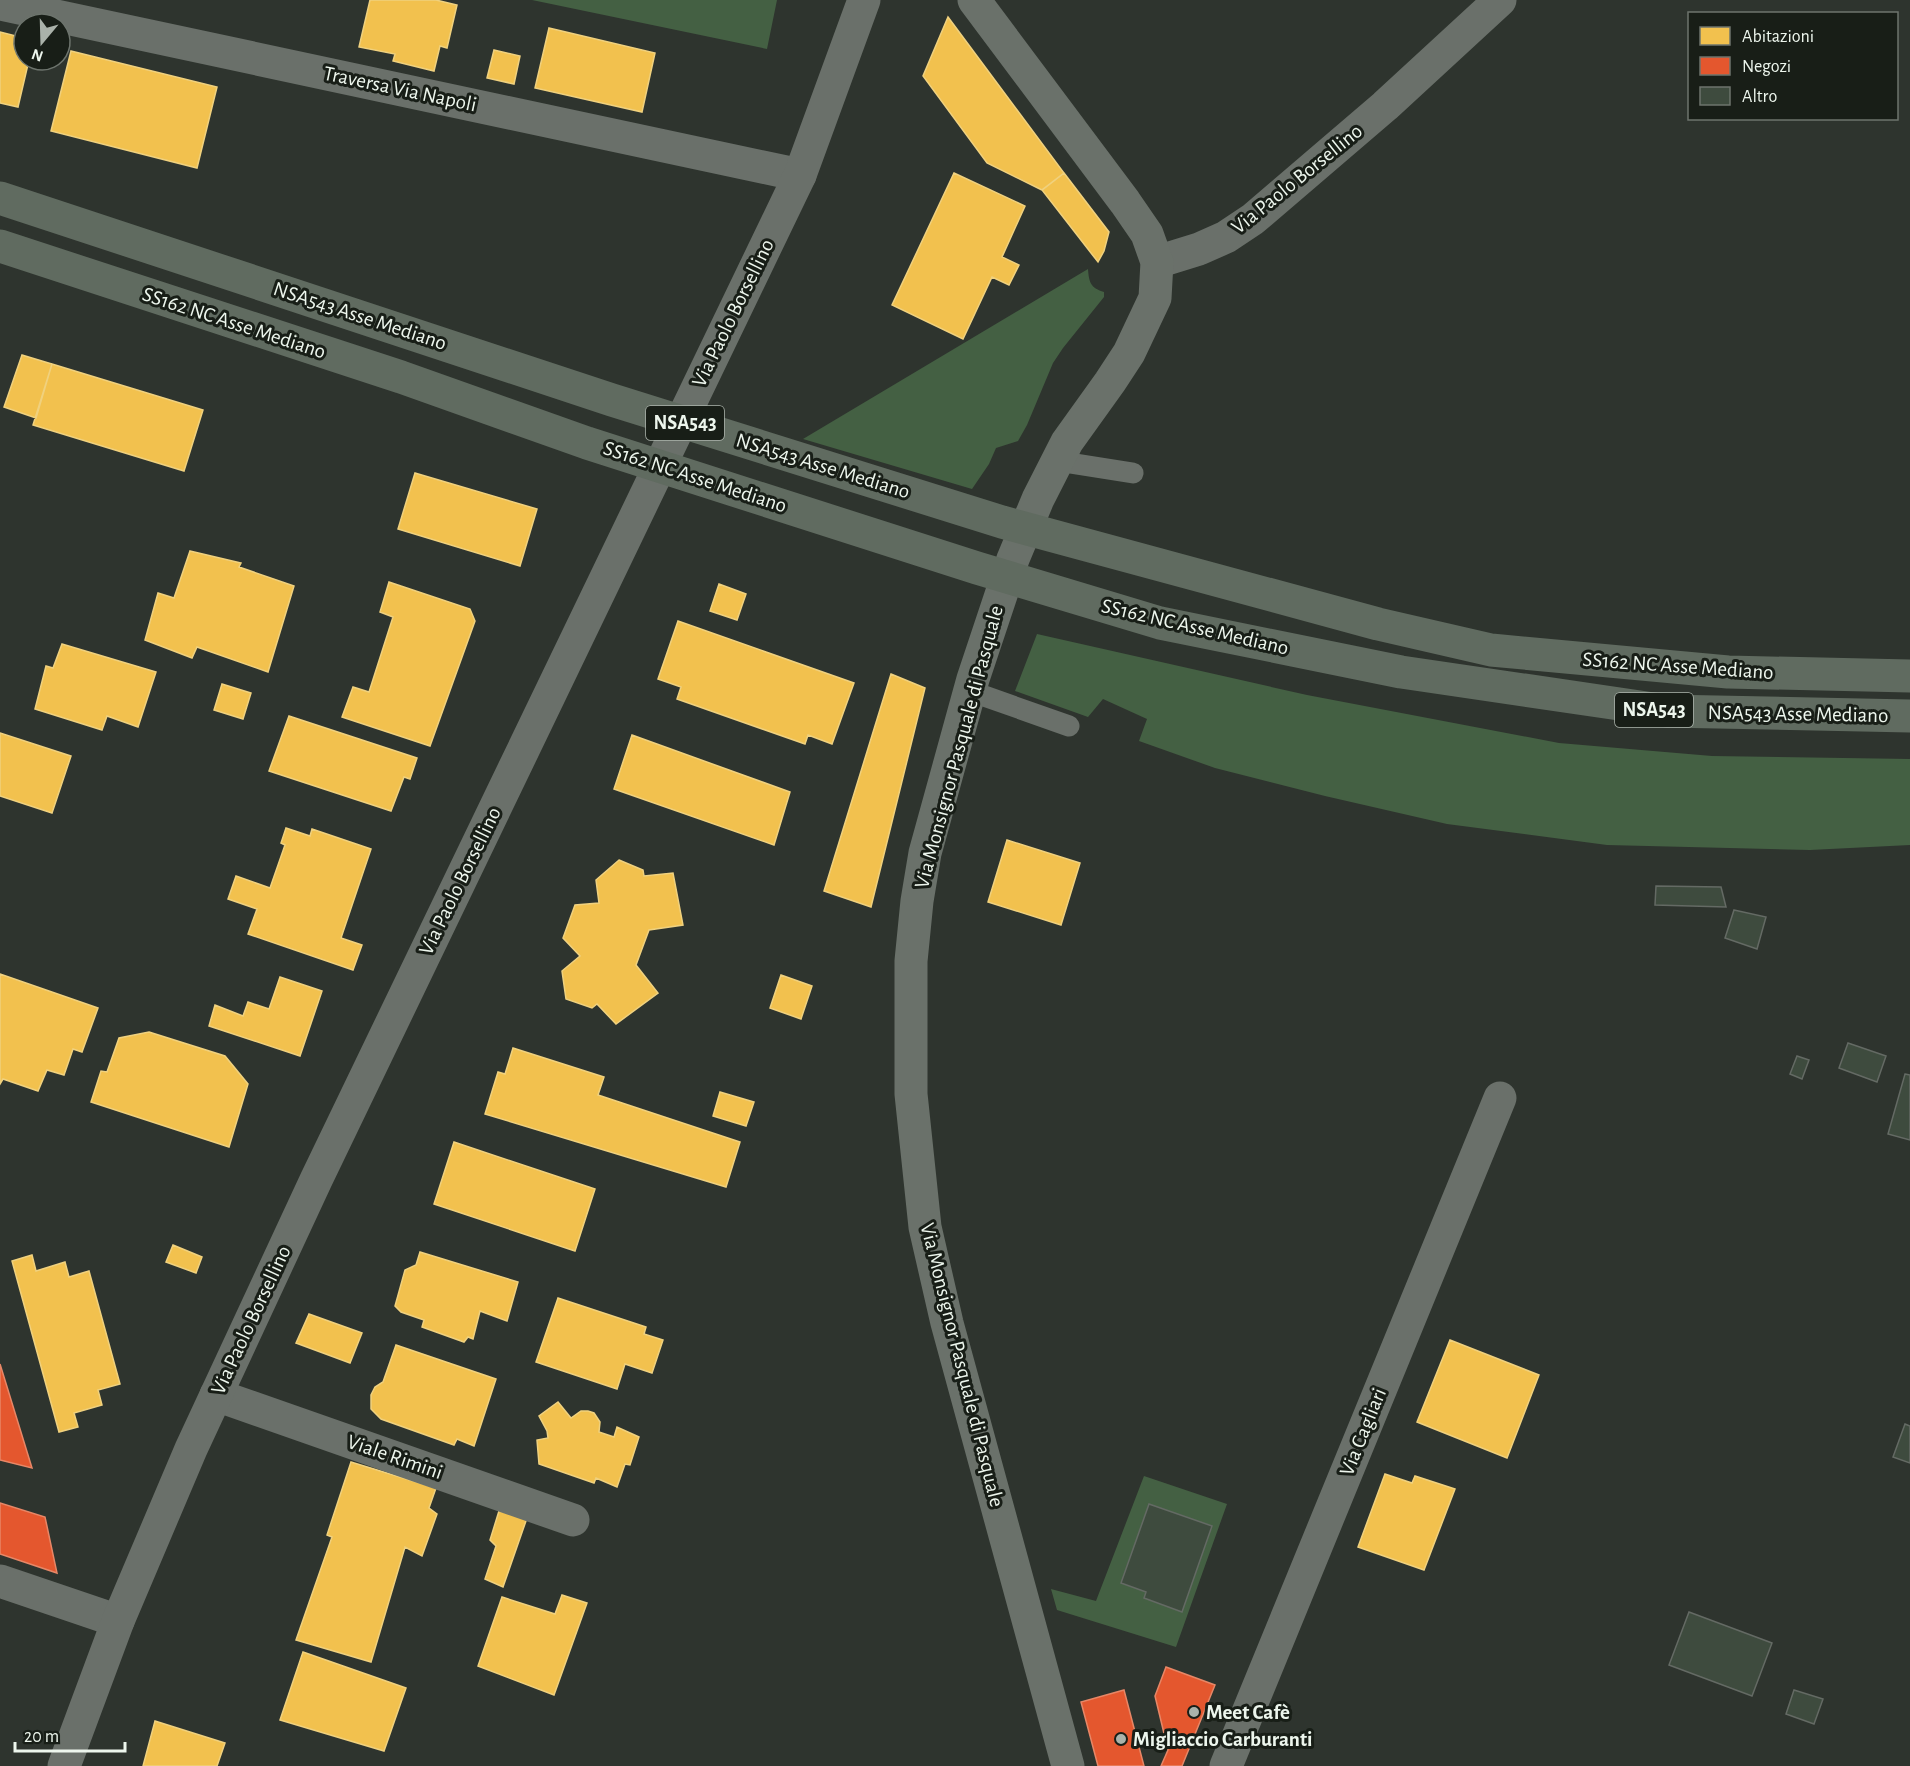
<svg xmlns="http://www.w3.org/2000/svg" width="1910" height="1766" font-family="'Alegreya Sans',sans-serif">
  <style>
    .green { fill: #446043 }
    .homes { fill: #f2c14e; stroke: #f0d17e; stroke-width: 1.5 }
    .shops { fill: #e4572e; stroke: #e78767; stroke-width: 1.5 }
    .building { fill: #3e4b3e; stroke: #646a64; stroke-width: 1.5 }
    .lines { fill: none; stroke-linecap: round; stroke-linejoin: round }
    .service { stroke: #6a706a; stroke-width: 21 }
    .minor { stroke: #6a706a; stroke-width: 33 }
    .tertiary { stroke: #6a706a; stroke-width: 33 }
    .secondary { stroke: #6a716a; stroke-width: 33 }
    .trunk { stroke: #606b60; stroke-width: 33 }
    .poi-dot { fill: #aab2aa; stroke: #181e17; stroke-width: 2 }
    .labels { text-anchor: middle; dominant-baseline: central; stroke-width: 6; stroke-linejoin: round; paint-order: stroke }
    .shield { fill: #181e17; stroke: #adb5ad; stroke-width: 1.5 }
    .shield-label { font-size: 20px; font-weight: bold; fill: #edf6ed }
    .street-label { font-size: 21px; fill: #edf6ed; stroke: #181e17 }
    .poi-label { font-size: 21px; font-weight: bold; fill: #edf6ed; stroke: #181e17; text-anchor: start }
  </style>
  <rect width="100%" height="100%" fill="#2e342e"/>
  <path class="green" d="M532 0H777L767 49Z
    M1088 269C1089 283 1091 288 1104 292V297L1063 348 1053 363 1027 425 1018 441 996 448 989 464 972 489 803 439Z
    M1037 634 1307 695 1559 743 1712 756 1910 759V845L1810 850 1607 845 1447 824 1325 796 1215 768 1139 741 1147 719 1103 699 1088 717 1015 691Z
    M1144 1476 1227 1504 1176 1647 1057 1610 1051 1589 1096 1601Z"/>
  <path class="homes" d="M370 0H436L457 5 447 48 440 46 434 71 393 61 395 54 359 47Z
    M948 17 1064 173 1042 190 987 163 923 76Z
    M549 28 655 53 642 112 535 88Z
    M0 32 24 38 22 56 24 60H29L18 107 0 103Z
    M494 50 520 56 514 84 487 78Z
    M71 51 217 87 197 168 51 131Z
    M954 173 1025 206 1002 257 1019 265 1009 285 992 277 963 339 892 305Z
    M1064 173 1109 232 1104 251 1098 262 1042 190Z
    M22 355 52 364 36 418 4 407Z
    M52 364 203 410 184 471 33 425Z
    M415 473 537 509 520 566 398 529Z
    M190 551 241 563 239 567 294 586 268 672 197 647 192 658 145 640 158 593 174 598Z
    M389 582 470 609 475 621 430 746 342 717 353 687 369 692 393 617 380 612Z
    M719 584 746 594 737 620 710 611Z
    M678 621 854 683 832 744 808 735 805 744 677 699 681 687 658 679Z
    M62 644 156 672 138 727 107 716 102 730 35 709 46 666 53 668Z
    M891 674 925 688 871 907 824 891Z
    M222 684 251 693 243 719 214 710Z
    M289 716 417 758 410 779 404 777 391 811 269 771Z
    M0 733 71 756 52 813 0 796Z
    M632 735 790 792 774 845 614 789Z
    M286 828 310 836 312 829 371 849 341 938 362 945 353 970 248 934 257 909 228 899 236 876 270 888 285 845 281 843Z
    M1007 840 1080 863 1061 925 988 902Z
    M619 860 643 870 644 876 673 873 683 925 649 930 636 965 658 993 616 1024 597 1004 592 1008 566 999 562 971 580 956 563 938 575 905 599 903 596 880Z
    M0 974 98 1008 82 1052 73 1049 64 1075 47 1070 38 1091 3 1079 0 1084Z
    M781 975 812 986 801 1019 770 1008Z
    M280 977 322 991 300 1056 209 1026 215 1005 243 1016 248 1002 269 1009Z
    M149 1032 225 1056 248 1084 229 1147 91 1102 101 1071 107 1072 119 1038Z
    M513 1048 604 1077 598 1095 740 1142 726 1187 485 1114 498 1072 505 1074Z
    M720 1092 754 1102 746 1126 713 1116Z
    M454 1142 595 1189 575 1251 434 1204Z
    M173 1245 202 1257 196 1273 166 1262Z
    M420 1252 518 1282 507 1321 480 1311 473 1339 468 1337 464 1342 422 1327 424 1320 401 1312 395 1306 405 1270 416 1265Z
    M32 1255 36 1271 65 1262 69 1277 89 1271 120 1384 98 1390 102 1405 74 1413 78 1427 59 1432 12 1261Z
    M558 1298 646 1327 644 1334 663 1340 652 1373 625 1364 617 1389 536 1362Z
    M309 1314 362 1333 350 1363 296 1343Z
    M1450 1340 1539 1375 1507 1458 1417 1422Z
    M396 1345 496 1379 474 1446 457 1439 454 1445 381 1419 371 1409V1395L375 1387 383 1382Z
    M558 1402 571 1418 581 1411H588L594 1413 600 1422 599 1432 614 1437 617 1427 639 1437 630 1465 625 1464 617 1487 596 1478 594 1483 539 1464 537 1440 548 1438 547 1431 539 1416Z
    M351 1462 436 1488 429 1508 437 1514 422 1556 405 1547 371 1662 296 1640 332 1537 327 1535Z
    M1385 1474 1412 1483 1415 1476 1455 1489 1424 1570 1358 1547Z
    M499 1511 527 1518 503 1587 485 1579 496 1546 490 1540Z
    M562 1595 587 1603 554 1695 478 1666 502 1597 555 1614Z
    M303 1652 406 1688 384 1751 280 1720Z
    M155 1721 225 1743 217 1766H143Z"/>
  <path class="shops" d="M0 1364 32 1468 0 1460Z
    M0 1503 45 1517 57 1573 0 1554Z
    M1166 1667 1215 1685 1182 1766H1161L1168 1750 1155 1696Z
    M1124 1690 1144 1766H1098L1081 1702Z"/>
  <path class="building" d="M1656 886 1721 887 1726 907 1655 905Z
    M1734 910 1766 917 1757 949 1725 938Z
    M1848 1043 1886 1056 1877 1082 1839 1068Z
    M1797 1056 1809 1060 1802 1079 1790 1074Z
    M1905 1074 1910 1075V1140L1888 1134Z
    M1905 1424 1910 1426V1463L1893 1457Z
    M1149 1504 1212 1526 1182 1612 1144 1598 1146 1592 1121 1583Z
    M1689 1612 1772 1643 1752 1696 1669 1665Z
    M1794 1690 1823 1699 1814 1724 1786 1714Z"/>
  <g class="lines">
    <path class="service" d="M1057 461 1133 473
      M970 691 1069 726"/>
    <path class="minor" d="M0 4 800 175
      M1157 262 1199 249 1226 237 1253 219 1385 106 1500 0
      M216 1395 573 1520
      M0 1581 118 1621
      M1226 1766 1500 1098"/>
    <path class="tertiary" d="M64 1766 118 1621 191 1449 316 1180 800 175 864 0"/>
    <path class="secondary" d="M974 0 1125 202 1147 234 1157 262 1155 298 1129 353 1110 382 1067 442 1038 499 1013 559 973 679 925 853 917 901 911 961V1094L925 1227 947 1323 1068 1766"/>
    <path class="trunk" d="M0 198 612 400 1002 522 1378 624 1491 650 1728 672 1910 676
      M0 246 401 377 587 443 977 568 1160 623 1401 672 1667 711 1910 716"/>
  </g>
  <g class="poi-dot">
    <circle cx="1194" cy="1712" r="6"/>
    <circle cx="1121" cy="1739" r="6"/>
  </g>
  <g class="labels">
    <g class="shield">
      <rect x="646" y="406" width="78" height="34" rx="4.5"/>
      <rect x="1615" y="693" width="78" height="34" rx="4.5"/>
    </g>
    <g class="shield-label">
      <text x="685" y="423">NSA543</text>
      <text x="1654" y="710">NSA543</text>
    </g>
    <g class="street-label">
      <text transform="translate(400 89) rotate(12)">Traversa Via Napoli</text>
      <text transform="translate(1297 179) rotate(-39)">Via Paolo Borsellino</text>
      <text transform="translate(733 313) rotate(-64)">Via Paolo Borsellino</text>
      <text transform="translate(360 316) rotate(18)">NSA543 Asse Mediano</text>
      <text transform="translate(234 323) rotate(18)">SS162 NC Asse Mediano</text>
      <text transform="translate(823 466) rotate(17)">NSA543 Asse Mediano</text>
      <text transform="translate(695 477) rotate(18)">SS162 NC Asse Mediano</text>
      <text transform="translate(1195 627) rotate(13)">SS162 NC Asse Mediano</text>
      <text transform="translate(1678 666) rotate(4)">SS162 NC Asse Mediano</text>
      <text transform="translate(1798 714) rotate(1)">NSA543 Asse Mediano</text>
      <text transform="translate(959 747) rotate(-75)">Via Monsignor Pasquale di Pasquale</text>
      <text transform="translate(460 881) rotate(-64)">Via Paolo Borsellino</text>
      <text transform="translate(251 1320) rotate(-65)">Via Paolo Borsellino</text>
      <text transform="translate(962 1365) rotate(76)">Via Monsignor Pasquale di Pasquale</text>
      <text transform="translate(1363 1432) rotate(-68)">Via Cagliari</text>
      <text transform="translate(395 1457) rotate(19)">Viale Rimini</text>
    </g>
    <g class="poi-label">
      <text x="1206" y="1712">Meet Cafè</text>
      <text x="1133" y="1739">Migliaccio Carburanti</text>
    </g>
  </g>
  <rect x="1688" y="12" width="210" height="108" fill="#181e17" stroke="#6d746d" stroke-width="1.5"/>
  <rect x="1700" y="27" width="30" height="18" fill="#f2c14e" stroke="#6d746d" stroke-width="1.5"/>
  <text x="1742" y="42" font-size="18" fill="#edf6ed">Abitazioni</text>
  <rect x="1700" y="57" width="30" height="18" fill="#e4572e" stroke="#6d746d" stroke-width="1.5"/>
  <text x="1742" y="72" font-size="18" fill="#edf6ed">Negozi</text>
  <rect x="1700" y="87" width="30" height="18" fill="#3e4b3e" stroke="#6d746d" stroke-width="1.5"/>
  <text x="1742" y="102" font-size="18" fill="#edf6ed">Altro</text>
  <g transform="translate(42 42) rotate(199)"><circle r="28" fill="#181e17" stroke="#6d746d" stroke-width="1.5"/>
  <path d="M0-4.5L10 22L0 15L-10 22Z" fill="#aab2aa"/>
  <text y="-9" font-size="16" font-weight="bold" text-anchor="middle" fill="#edf6ed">N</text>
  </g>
  <path d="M15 1742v9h110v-9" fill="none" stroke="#edf6ed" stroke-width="3"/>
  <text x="24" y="1742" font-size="18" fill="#edf6ed" stroke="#181e17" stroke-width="4.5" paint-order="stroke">20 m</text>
</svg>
